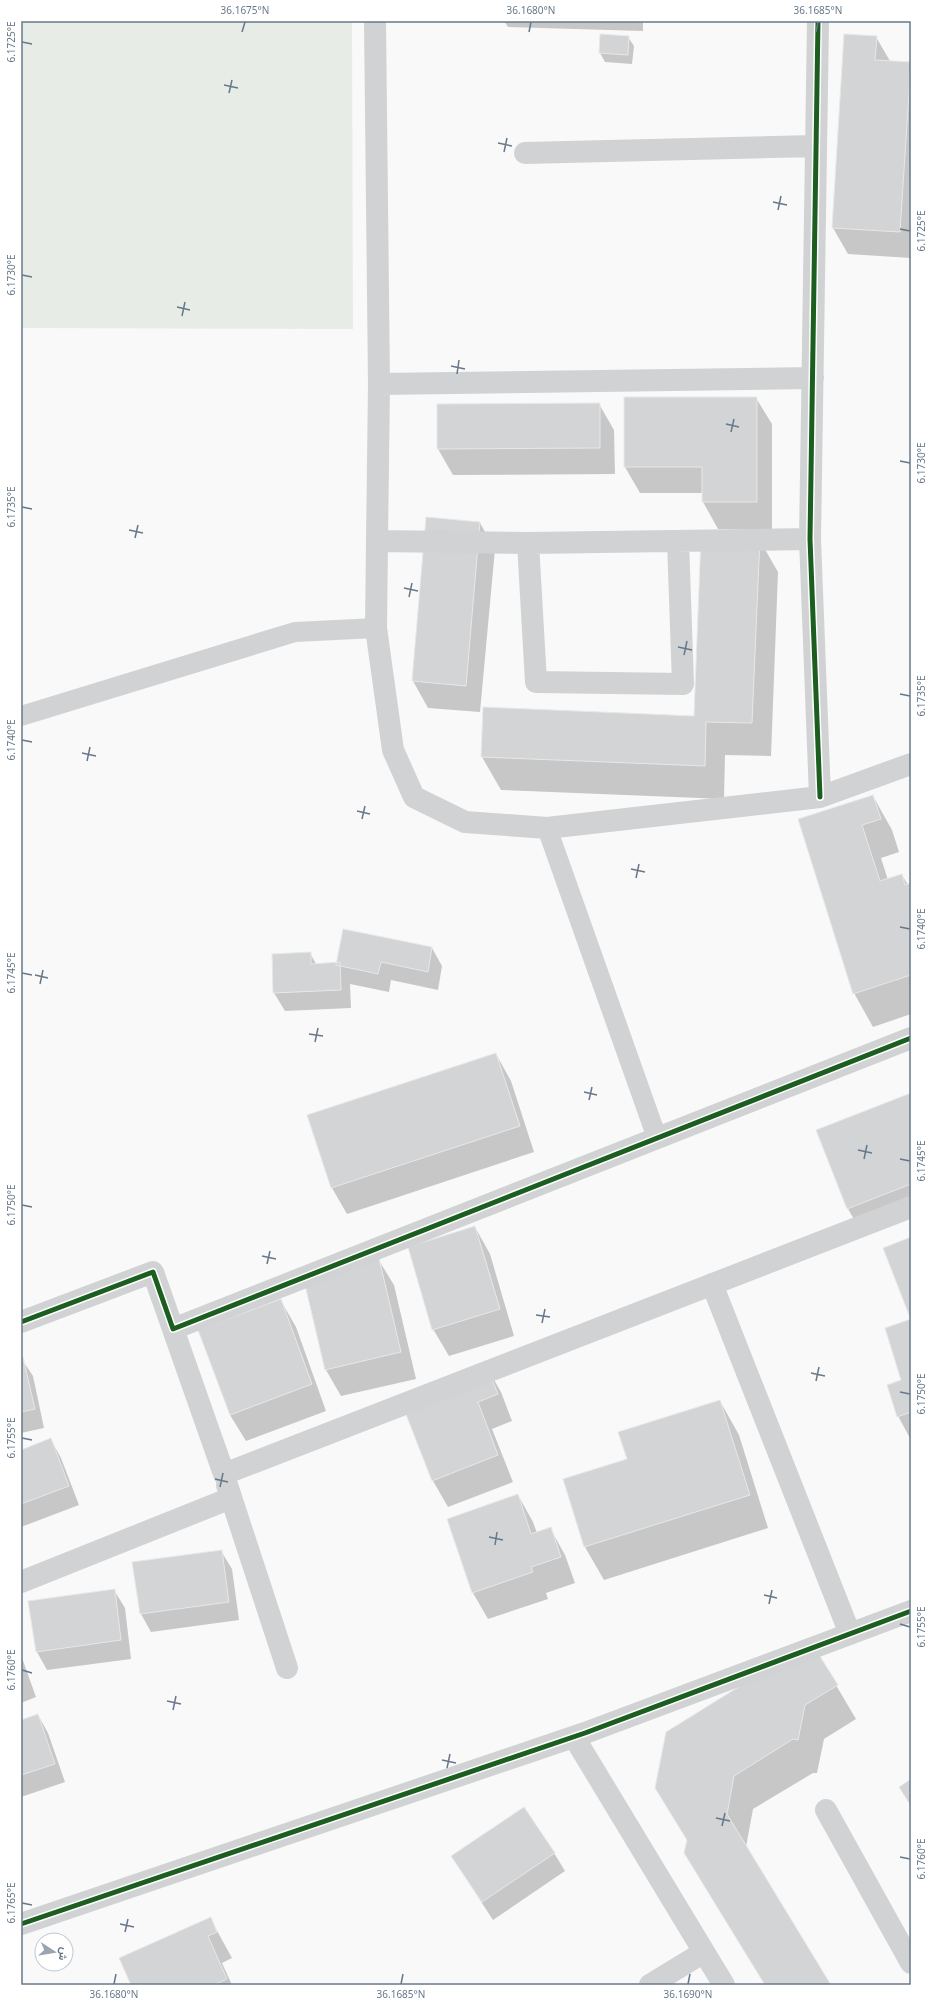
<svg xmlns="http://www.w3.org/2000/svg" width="932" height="2006" font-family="'Noto Sans',Vazirmatn,sans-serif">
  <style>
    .green { fill: #e8ece7 }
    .shadow { fill: #0003 }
    .building { fill: #d2d4d5; stroke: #e8e8e8 }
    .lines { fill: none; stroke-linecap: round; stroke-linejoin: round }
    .lane { stroke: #d1d2d4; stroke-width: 20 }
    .street { stroke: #d1d2d4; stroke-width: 22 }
    .cycleway-casing { stroke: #fff; stroke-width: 8 }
    .cycleway { stroke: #1b5e20; stroke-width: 5 }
    .ticks { fill: none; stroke: #67788a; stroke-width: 1.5 }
    .neatline { fill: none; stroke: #67788a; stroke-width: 1.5 }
    .ticks-label { font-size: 10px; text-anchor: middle; fill: #67788a }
  </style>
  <rect width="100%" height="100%" fill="#f9f9f9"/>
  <path class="green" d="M21 21H352L353 329 21 328Z"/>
  <path class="shadow" d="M504 21H643V31L508 27Z
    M628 37 634 46 632 64 605 62 600 53Z
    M876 37 890 61 911 63V258L848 254 833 228Z
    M756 398 772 424V529H718L703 502V493H640L625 467Z
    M599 404 614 430 615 474 453 475 438 449Z
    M427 518 480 523 495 549 480 712 428 708 413 681Z
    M759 539 778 572 771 756 725 755 724 799 501 790 482 757 695 717Z
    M873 796 892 830 899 852 881 858 888 880 902 875 908 885 911 884V1014L873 1027 854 993 799 820Z
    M432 948 442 966 438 990 391 980 389 992 350 984 351 1008 285 1011 274 993 310 953 316 964H337Z
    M496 1054 511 1081 534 1152 347 1214 332 1188Z
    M911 1094V1216L863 1235 848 1209 818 1131Z
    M475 1227 490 1254 514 1336 449 1356 433 1329Z
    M378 1259 394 1285 416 1379 341 1396 326 1370 304 1276Z
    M281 1301 296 1327 326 1411 246 1441 230 1415 200 1331Z
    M911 1320V1440L898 1416Z
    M21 1358 33 1376 44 1428 21 1433Z
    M486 1366 501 1392 512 1421 492 1429 513 1482 448 1507 433 1481 401 1399Z
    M720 1401 739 1435 768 1528 604 1580 585 1547 628 1459Z
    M51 1440 61 1458 79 1505 21 1527V1451Z
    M518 1495 533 1522 537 1533 550 1528 565 1555 575 1583 546 1593 548 1599 488 1619 473 1593 448 1519Z
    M221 1551 232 1569 239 1620 151 1632 141 1614 133 1563Z
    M114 1590 125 1608 131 1659 47 1670 37 1652 29 1602Z
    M811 1643 856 1719 824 1739 817 1773H813L753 1809 746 1847 830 1985H765L705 1887 688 1841 676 1822Z
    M21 1655 36 1697 21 1703Z
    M38 1715 48 1733 65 1782 21 1797V1721Z
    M554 1853 565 1871 493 1920 452 1857Z
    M210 1918 232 1958 222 1963 232 1985H132Z"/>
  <path class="building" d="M600 34 629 36 628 55 599 53Z
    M844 34 877 36 875 60 911 62 900 232 832 228Z
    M624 397H757V502H702V467H624Z
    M600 403V448L437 449V404Z
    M426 517 480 522 466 686 412 681Z
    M701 536 760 538 752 723 706 722 705 766 481 757 483 707 694 716Z
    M873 795 881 819 862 825 880 881 902 874 905 885 911 883V975L853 994 798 819Z
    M343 929 432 947 428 972 381 962 378 974 336 965Z
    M311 952V964L340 962 341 990 273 993 272 954Z
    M496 1053 520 1126 331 1188 307 1115Z
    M911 1093V1184L847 1209 816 1130Z
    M475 1226 500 1309 432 1330 408 1247Z
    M911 1237V1320L883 1248Z
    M379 1258 401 1352 325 1370 303 1276Z
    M281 1299 312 1384 230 1415 198 1330Z
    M911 1319V1412L897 1417 887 1385 901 1380 885 1328Z
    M21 1357H23L35 1409 21 1412Z
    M486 1365 498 1394 478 1402 498 1455 432 1481 400 1399Z
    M720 1400 750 1495 584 1547 563 1479 627 1459 618 1432Z
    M51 1438 69 1486 21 1504V1450Z
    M518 1494 531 1534 551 1527 561 1557 531 1567 533 1572 472 1593 447 1519Z
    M222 1550 229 1602 140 1614 132 1562Z
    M115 1589 121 1640 36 1652 28 1601Z
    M811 1642 838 1685 805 1705 798 1740 793 1739 734 1776 727 1814 831 1985H765L684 1853 687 1840 655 1788 666 1732Z
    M38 1714 55 1764 21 1775V1720Z
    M911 1779V1806L899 1787Z
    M524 1807 555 1853 482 1902 451 1856Z
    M211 1917 217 1932 208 1936 227 1979 214 1985H131L119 1958Z"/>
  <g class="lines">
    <path class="lane" d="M21 716 295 632 376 628
      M547 828 657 1138"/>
    <path class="street" d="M375 21 379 384
      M818 21 810 539 820 797
      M525 153 816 146
      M377 541 376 628 393 750 414 797 465 822 547 828 820 797 911 764
      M678 541 683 684 536 682 528 543 810 539
      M528 543 377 541 379 384 813 378
      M712 1284 850 1634
      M21 1322 153 1272 173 1329 911 1038
      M173 1329 224 1474 911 1207
      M227 1485 287 1668
      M21 1582 231 1498
      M574 1737 724 1985
      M826 1810 911 1963
      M21 1924 585 1733 911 1611
      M650 1985 704 1952"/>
    <defs>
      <path id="cycleway" d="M818 21 810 539 820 797
        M21 1322 153 1272 173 1329 911 1038
        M21 1924 585 1733 911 1611"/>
    </defs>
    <use href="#cycleway" class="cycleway-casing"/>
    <use href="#cycleway" class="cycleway"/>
  </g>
  <path class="ticks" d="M242 32 245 22M529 32 531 22M816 32 818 22M22 42 32 44M224 85 238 88M229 93 232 80M498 143 512 146M504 152 507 138M773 202 787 205M778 210 781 196M900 229 910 231M22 275 32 277M177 307 190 310M182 316 185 302M451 366 465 369M457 374 459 360M726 424 739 427M731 432 734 419M900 461 910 463M22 507 32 509M129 530 143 533M135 538 138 525M404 588 418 591M409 597 412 583M678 647 692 650M684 655 687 641M900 694 910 696M22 740 32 742M82 753 96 756M87 761 90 747M357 811 370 814M362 819 365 806M631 869 645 872M636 878 639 864M900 927 910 929M22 973 32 975M35 975 48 978M40 984 43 970M309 1034 323 1036M315 1042 318 1028M584 1092 597 1095M589 1100 592 1087M858 1150 872 1153M864 1159 867 1145M900 1159 910 1161M22 1205 32 1207M262 1256 276 1259M267 1264 270 1251M536 1315 550 1317M542 1323 545 1309M811 1373 825 1376M816 1381 819 1367M900 1392 910 1394M22 1438 32 1440M215 1479 228 1482M220 1487 223 1473M489 1537 503 1540M495 1545 497 1532M764 1595 777 1598M769 1604 772 1590M900 1624 910 1627M22 1670 32 1673M167 1701 181 1704M173 1710 176 1696M442 1760 456 1763M447 1768 450 1754M716 1818 730 1821M722 1826 725 1813M900 1857 910 1859M22 1903 32 1905M120 1924 134 1927M125 1932 128 1919M114 1984 116 1974M401 1984 403 1974M688 1984 690 1974"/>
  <rect width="932" height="2006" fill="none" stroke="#ffffff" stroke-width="44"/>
  <g transform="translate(54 1952) rotate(102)"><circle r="19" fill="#ffffff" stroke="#c2c9d0"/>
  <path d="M0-3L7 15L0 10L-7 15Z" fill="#9aa5b1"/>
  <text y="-6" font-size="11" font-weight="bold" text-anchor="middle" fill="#67788a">ش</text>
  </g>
  <rect x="22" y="22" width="888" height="1962" class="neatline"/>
  <g class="ticks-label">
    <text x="245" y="14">36.1675°N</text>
    <text x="531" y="14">36.1680°N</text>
    <text x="818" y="14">36.1685°N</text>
    <text transform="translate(11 42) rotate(-90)" y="4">6.1725°E</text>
    <text transform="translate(921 231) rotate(-90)" y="4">6.1725°E</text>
    <text transform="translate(11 275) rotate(-90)" y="4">6.1730°E</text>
    <text transform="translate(921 463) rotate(-90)" y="4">6.1730°E</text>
    <text transform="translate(11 507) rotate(-90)" y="4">6.1735°E</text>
    <text transform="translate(921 696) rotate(-90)" y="4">6.1735°E</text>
    <text transform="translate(11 740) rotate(-90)" y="4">6.1740°E</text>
    <text transform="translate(921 929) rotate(-90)" y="4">6.1740°E</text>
    <text transform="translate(11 973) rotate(-90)" y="4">6.1745°E</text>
    <text transform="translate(921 1161) rotate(-90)" y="4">6.1745°E</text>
    <text transform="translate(11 1205) rotate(-90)" y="4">6.1750°E</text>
    <text transform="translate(921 1394) rotate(-90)" y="4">6.1750°E</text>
    <text transform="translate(11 1438) rotate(-90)" y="4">6.1755°E</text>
    <text transform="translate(921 1627) rotate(-90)" y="4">6.1755°E</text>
    <text transform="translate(11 1670) rotate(-90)" y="4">6.1760°E</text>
    <text transform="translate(921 1859) rotate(-90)" y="4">6.1760°E</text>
    <text transform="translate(11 1903) rotate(-90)" y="4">6.1765°E</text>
    <text x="114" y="1998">36.1680°N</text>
    <text x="401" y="1998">36.1685°N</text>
    <text x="688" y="1998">36.1690°N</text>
  </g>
</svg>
